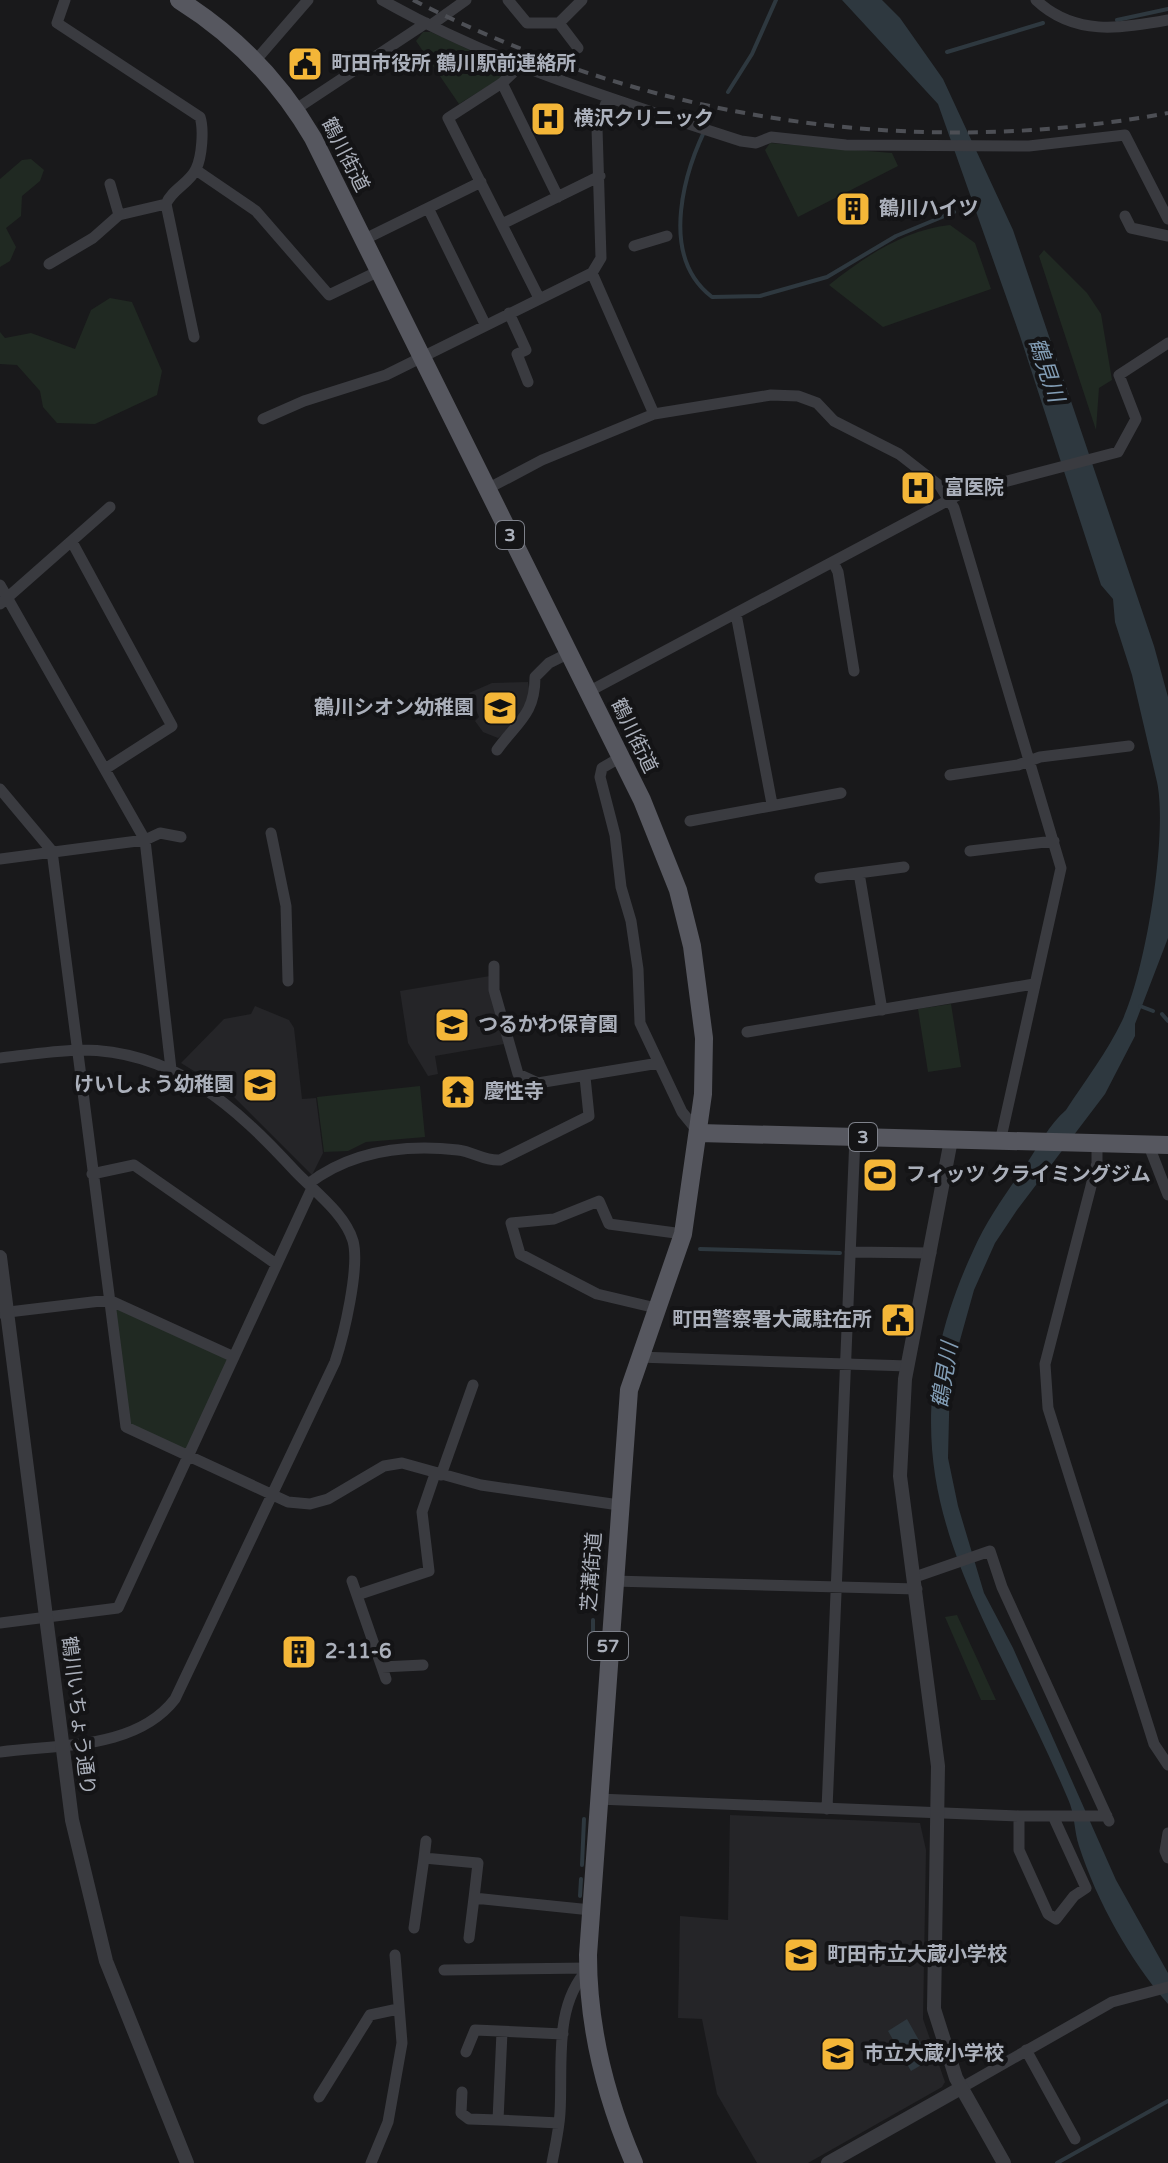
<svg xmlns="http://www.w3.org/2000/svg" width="1168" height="2163" font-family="'Varela Round','Noto Sans JP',sans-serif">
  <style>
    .built { fill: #252528 }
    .green { fill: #202922 }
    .water { fill: #2e383f }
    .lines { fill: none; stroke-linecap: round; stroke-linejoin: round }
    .stream { stroke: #2e383f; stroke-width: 4 }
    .minor { stroke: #3a3b40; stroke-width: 11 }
    .tertiary { stroke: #3a3b40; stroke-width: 14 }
    .primary { stroke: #56575f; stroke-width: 18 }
    .rail { stroke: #4d4f55; stroke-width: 4; stroke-dasharray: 10 8; stroke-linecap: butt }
    .labels { text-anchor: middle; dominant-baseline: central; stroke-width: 8; stroke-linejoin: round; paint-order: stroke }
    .shield { fill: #141416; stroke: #7e818a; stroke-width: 2 }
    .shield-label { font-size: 18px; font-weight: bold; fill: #abb0bb }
    .poi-label { font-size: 20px; font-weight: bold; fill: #abb0bb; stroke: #141416; text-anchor: start }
    .street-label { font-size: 20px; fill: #abb0bb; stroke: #141416 }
    .water-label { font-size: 22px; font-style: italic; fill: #829db5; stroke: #141416 }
  </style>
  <rect width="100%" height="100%" fill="#19191b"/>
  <path class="built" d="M528 682 531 698 514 726 498 738 483 732 475 721 479 717 469 693 492 683Z
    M490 976 504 1044 435 1056 438 1074 428 1076 408 1043 400 991Z
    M255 1006 289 1020 294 1028 302 1099 316 1098 323 1153 312 1175 231 1094 181 1063 224 1019 251 1014Z
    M730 1815 920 1823 926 1850 923 2019 945 2082 942 2087 808 2163H757L717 2094 702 2019 678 2018 680 1916 728 1920Z"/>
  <path class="green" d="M423 32H431L505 66 506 75 459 104 416 41Z
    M770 143 892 153 898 166 798 217 765 150Z
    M31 159 44 170 40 181 22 196 21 216 6 228 16 247 10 261 0 267V179L22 160Z
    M950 225 975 243 991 289 883 327 829 285C864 257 904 230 950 225Z
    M1044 250 1087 293 1101 314 1112 380 1099 388 1096 430 1039 256Z
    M110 298 132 302 162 371 157 395 95 424 57 423 43 407 40 391 17 365 0 364V332L5 338 31 333 75 349 91 310Z
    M951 1004 961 1067 928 1072 918 1009Z
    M420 1086 425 1137 366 1142 348 1151 324 1152 317 1097Z
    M109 1300 234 1357 188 1457 126 1427Z
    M957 1615 996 1700H981L945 1617Z"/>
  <path class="water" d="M842 0H882L900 18 943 79 1013 230 1154 646 1168 697V938L1135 1024V1036L1105 1094 1017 1210 995 1243 974 1290 950 1376 948 1458 958 1506 984 1593 1013 1648 1116 1880 1168 1973V2004C1130 1960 1097 1902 1079 1846 1074 1831 1075 1814 1068 1799 983 1598 868 1478 973 1251 987 1219 1007 1192 1027 1163 1039 1145 1049 1125 1066 1110 1085 1081 1107 1052 1122 1021 1146 970 1168 833 1157 782L1132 675 1115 622 1113 599 1101 585 1020 336 938 104Z
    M907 2019 930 2060 911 2071 888 2031Z"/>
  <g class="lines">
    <path class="stream" d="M1117 20 1168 9
      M947 52 1043 23
      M728 92 752 54 776 0
      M711 118C685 167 657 255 712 297L760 296 827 277 896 236 954 212
      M1140 1006 1153 1011
      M1162 1014 1168 1021
      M700 1249 840 1253
      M594 1595 596 1577
      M593 1641V1620
      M582 1865 584 1819
      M580 1896 581 1879
      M1057 2163 1168 2101"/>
    <path class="minor" d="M65 0 57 23 200 117C204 129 202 157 196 169 190 183 172 189 166 204L194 337
      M382 0C495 64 618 101 741 141L756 143 771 137 846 145 1029 146 1125 135 1168 219
      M508 0 527 23H559L582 0
      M1036 0C1074 36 1121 29 1168 20
      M559 23 578 48
      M431 25 466 0
      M256 60 308 0
      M520 66 502 83 448 118 539 298
      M502 83 558 197
      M296 109 426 23
      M196 170 256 211 329 295 379 271
      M110 184 119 215 166 204
      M428 208 485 324
      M1125 216 1131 228 1168 236
      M502 224 600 176
      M363 240 481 182
      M634 246 667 236
      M49 264 93 238 119 215
      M592 273 654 414
      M509 313 526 350 517 354 528 382
      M263 419 304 401 386 375 592 273 601 258 597 128 607 100
      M487 489 542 460 654 414 771 395 798 396 817 403 834 421 899 454 940 486 954 508 1061 868 1000 1142
      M72 542 172 726 105 769
      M833 562 838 572 854 671
      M0 585 145 840 171 1069
      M0 604 110 507
      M736 614 772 804
      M588 692 962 493 1118 452 1136 419 1119 375 1168 343
      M497 750C517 722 535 715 535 677L549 663 569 653
      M621 757 602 768 600 777 615 835 621 887 631 921 638 969 640 1023 682 1112 699 1133
      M950 775 1018 765 1040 757 1129 746
      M0 789 52 851 126 1427 288 1502 310 1504 328 1499 384 1466 402 1463 481 1485 619 1505
      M690 821 841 793
      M271 833 286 906 288 981
      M970 851 1054 841
      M0 859 145 840 160 833 181 837
      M859 873 882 1010
      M820 878 904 867
      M494 966V990L518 1074 538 1083 659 1063
      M747 1032 1034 984
      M0 1058C26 1055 53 1051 79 1050 173 1049 236 1107 295 1171 315 1192 345 1214 353 1241 360 1267 344 1335 335 1362L175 1699C136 1750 58 1744 0 1752
      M1097 1145V1163L1045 1364 1048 1408 1154 1744 1168 1765
      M1149 1146 1168 1195
      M92 1174 134 1165 276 1264
      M308 1184C351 1151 405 1144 458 1150 474 1152 484 1161 500 1160L589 1116 585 1077
      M850 1252 931 1253
      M656 1308 597 1294 520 1254 511 1223 554 1219 599 1201 609 1224 683 1234
      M0 1313 109 1300 234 1357
      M638 1357 908 1366
      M441 1475 473 1385
      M915 1577 990 1551 1002 1587 1109 1821
      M352 1581 386 1679
      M613 1581 917 1589
      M357 1595 429 1571 422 1512 435 1474
      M0 1623 118 1608 312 1188
      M382 1667 423 1665
      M598 1799 1019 1816H1107
      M827 1809 855 1137
      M1019 1816V1850L1048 1914 1056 1919 1074 1896 1086 1888 1053 1816
      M1168 1833 1165 1851 1168 1858
      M424 1858 426 1841
      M414 1928 424 1858 478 1863 474 1898
      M469 1938 474 1898 591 1910
      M444 1970 588 1968
      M502 2032 498 2120 559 2123
      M1026 2050 1075 2139
      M466 2052 475 2030 563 2034
      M961 2088 1112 2002 1168 1987
      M462 2092 461 2113 469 2119 498 2120
      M319 2097 370 2015 398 2009
      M371 2163 388 2122 402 2043 395 1955
      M552 2163C555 2147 559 2130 560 2113 563 2065 553 2006 588 1969"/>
    <path class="tertiary" d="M951 1140 905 1379 900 1476 938 1766 934 2009 956 2078 1004 2163
      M0 1257 72 1820 106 1961 187 2163
      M828 2163 961 2088"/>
    <path class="primary" d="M179 0C235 35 279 80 313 138L642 800 678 890 692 946 704 1038 703 1094 683 1234 629 1390 588 1955C588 2026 606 2098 634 2163
      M699 1133 1168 1145"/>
    <path class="rail" d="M413 0C646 119 910 161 1168 113"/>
  </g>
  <defs>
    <symbol id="civic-square" viewBox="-11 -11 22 22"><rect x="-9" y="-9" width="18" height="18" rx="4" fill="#f4b638" stroke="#141416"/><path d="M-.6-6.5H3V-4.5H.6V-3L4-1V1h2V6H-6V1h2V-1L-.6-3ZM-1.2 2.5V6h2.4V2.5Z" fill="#111"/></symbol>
    <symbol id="hospital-square" viewBox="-11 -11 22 22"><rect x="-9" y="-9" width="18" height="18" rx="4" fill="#f4b638" stroke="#141416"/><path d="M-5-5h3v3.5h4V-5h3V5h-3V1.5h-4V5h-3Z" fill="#111"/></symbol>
    <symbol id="building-square" viewBox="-11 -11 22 22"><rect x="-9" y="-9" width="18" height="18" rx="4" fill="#f4b638" stroke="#141416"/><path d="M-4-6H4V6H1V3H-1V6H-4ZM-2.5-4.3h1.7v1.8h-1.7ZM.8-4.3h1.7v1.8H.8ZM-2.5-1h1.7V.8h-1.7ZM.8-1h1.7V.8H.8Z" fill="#111"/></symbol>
    <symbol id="school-square" viewBox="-11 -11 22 22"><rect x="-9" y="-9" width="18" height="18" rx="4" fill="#f4b638" stroke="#141416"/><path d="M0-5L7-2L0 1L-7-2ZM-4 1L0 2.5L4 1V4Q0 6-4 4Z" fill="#111"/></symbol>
    <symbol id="temple-square" viewBox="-11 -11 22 22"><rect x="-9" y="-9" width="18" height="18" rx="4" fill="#f4b638" stroke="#141416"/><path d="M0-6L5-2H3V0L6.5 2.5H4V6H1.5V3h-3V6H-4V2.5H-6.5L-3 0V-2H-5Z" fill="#111"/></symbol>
    <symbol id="stadium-square" viewBox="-11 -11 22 22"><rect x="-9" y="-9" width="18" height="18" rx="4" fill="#f4b638" stroke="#141416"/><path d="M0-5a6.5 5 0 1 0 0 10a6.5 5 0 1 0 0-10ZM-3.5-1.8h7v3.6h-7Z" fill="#111"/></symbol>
  </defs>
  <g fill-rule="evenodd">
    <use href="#civic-square" x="285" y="44" width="40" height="40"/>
    <use href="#hospital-square" x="528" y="99" width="40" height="40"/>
    <use href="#building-square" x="833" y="189" width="40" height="40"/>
    <use href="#hospital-square" x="898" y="468" width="40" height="40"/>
    <use href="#school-square" x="480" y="688" width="40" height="40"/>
    <use href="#school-square" x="432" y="1005" width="40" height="40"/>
    <use href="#school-square" x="240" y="1065" width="40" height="40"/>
    <use href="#temple-square" x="438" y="1072" width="40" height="40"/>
    <use href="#stadium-square" x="860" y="1155" width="40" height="40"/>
    <use href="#civic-square" x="878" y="1300" width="40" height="40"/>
    <use href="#building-square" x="279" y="1632" width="40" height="40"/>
    <use href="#school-square" x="781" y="1935" width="40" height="40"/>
    <use href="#school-square" x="818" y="2034" width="40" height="40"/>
  </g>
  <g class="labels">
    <g class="shield">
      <rect x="496" y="521" width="28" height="28" rx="6"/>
      <rect x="849" y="1123" width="28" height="28" rx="6"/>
      <rect x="588" y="1632" width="40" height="28" rx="6"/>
    </g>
    <g class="shield-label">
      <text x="510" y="535">3</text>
      <text x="863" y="1137">3</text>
      <text x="608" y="1646">57</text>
    </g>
    <g class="poi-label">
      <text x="331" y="64">町田市役所 鶴川駅前連絡所</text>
      <text x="574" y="119">横沢クリニック</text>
      <text x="879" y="209">鶴川ハイツ</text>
      <text x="944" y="488">富医院</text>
      <text x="474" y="708" text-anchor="end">鶴川シオン幼稚園</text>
      <text x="478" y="1025">つるかわ保育園</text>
      <text x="234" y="1085" text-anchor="end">けいしょう幼稚園</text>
      <text x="484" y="1092">慶性寺</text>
      <text x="906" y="1175">フィッツ クライミングジム</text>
      <text x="872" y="1320" text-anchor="end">町田警察署大蔵駐在所</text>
      <text x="325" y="1652">2-11-6</text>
      <text x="827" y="1955">町田市立大蔵小学校</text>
      <text x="864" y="2054">市立大蔵小学校</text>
    </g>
    <g class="street-label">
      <text transform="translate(345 155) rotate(63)">鶴川街道</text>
      <text transform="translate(634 736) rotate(64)">鶴川街道</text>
      <text transform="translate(592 1572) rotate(-86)">芝溝街道</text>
      <text transform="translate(78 1716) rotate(83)">鶴川いちょう通り</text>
    </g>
    <g class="water-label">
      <text transform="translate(1046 370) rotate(71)">鶴見川</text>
      <text transform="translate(945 1375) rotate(-81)">鶴見川</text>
    </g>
  </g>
</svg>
